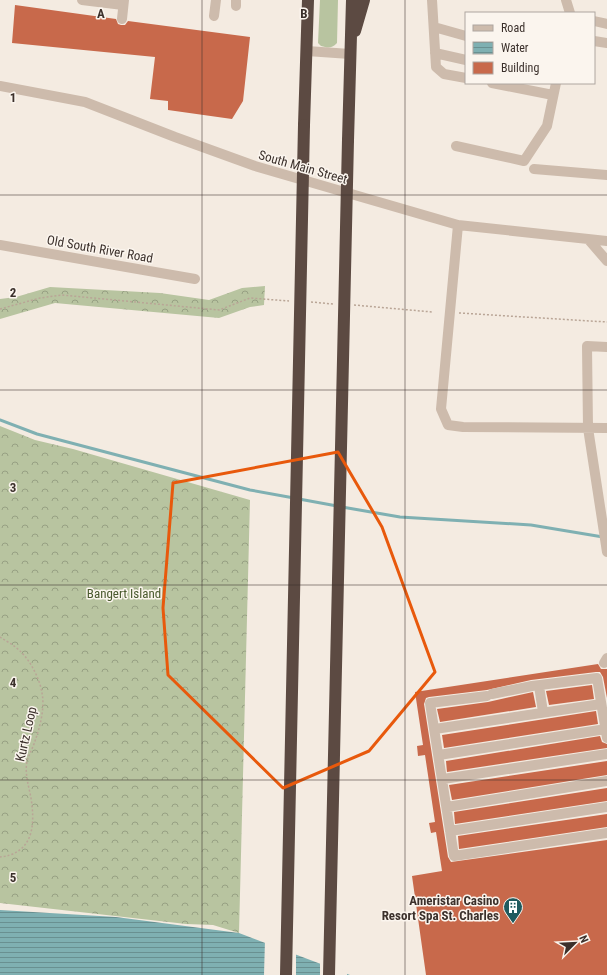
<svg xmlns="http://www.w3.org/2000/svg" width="607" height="975" font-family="'Roboto Condensed',sans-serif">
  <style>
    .green { fill: #b8c4a0 }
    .forest { fill: url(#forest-crowns) }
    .water { fill: url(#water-rules) }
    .pier { fill: #f4ebe1 }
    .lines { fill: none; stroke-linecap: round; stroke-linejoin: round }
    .stream { stroke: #7fb0b2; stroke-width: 3 }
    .building { fill: #c8694b }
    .path { stroke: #b9a596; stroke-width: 1.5; stroke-dasharray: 2 2; stroke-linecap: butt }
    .minor { stroke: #cdbbac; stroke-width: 10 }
    .highway { stroke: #5c4a42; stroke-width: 12 }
    .highway-bridge { stroke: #5c4a42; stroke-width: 12 }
    .marked { fill: none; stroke: #e8590c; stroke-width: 3; stroke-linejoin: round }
    .grid { fill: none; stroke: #3b302b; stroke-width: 1; stroke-opacity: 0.55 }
    .labels { text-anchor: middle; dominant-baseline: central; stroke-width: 3; stroke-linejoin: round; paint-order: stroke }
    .street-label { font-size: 13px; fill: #3b302b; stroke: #fbf5ee }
    .park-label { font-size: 13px; fill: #4a5a2e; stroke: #fbf5ee }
    .poi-label { font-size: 13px; font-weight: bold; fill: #3b302b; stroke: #fbf5ee; text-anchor: end }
    .grid-label { font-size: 13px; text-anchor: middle; font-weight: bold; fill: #3b302b; stroke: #fbf5ee; stroke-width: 3; stroke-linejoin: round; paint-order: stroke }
  </style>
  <defs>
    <pattern id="forest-crowns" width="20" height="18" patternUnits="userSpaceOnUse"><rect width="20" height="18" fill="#b8c4a0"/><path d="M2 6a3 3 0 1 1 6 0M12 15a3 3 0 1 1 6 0" fill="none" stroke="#97a083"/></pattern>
    <pattern id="water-rules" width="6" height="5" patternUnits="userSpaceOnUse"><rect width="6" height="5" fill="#7fb0b2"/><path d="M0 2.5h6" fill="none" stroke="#699091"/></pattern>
  </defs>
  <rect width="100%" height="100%" fill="#f4ebe1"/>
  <path class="green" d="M320 0H338L337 43C331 49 328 48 321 46L318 43Z"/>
  <path class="forest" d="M265 286 264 305 250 307 219 318 55 303 0 319V299L16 297 50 287 160 293 209 300 242 288Z
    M0 426 35 440 73 449 250 500 239 933 213 925 186 924 0 903Z"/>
  <path class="water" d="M0 910 116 917 239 933 350 975H0Z"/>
  <path class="pier" d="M265 940 296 952V975H264Z
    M320 961 347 971V975H320Z"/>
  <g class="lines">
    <path class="stream" d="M0 420 37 434 250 490 294 498
      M299 499 337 506
      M342 507 400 517 531 525 603 537"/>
  </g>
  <path class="building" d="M15 5 116 19 118 24 121 25H125L128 21 250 37 243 101 232 119 168 110V101L150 99 155 57 12 43Z
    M598 664 601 669H607V698L603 677 600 672H596L531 680 487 690 429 697 426 698 424 704 448 857 451 862 607 840V975H426L412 876 442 871 436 832 431 833 429 823 435 822 425 755 418 756 417 746 423 745 415 692Z
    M592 685 594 699 549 705 546 691Z
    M533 692 536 707 440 722 437 709 488 702Z
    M596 711 598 724 444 748 442 735Z
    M600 736 602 742 607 744V748L447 772 446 761Z
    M607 761V775L452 800 449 785Z
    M607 788V801L455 824 454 812Z
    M607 814V827L459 849 458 836Z"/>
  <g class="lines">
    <path class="path" d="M311 302 333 304
      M354 305 432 312
      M0 309 40 298 62 295 219 310 250 298 289 301
      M459 313 607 322
      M0 637C6 641 14 645 20 651 30 660 40 679 42 693 45 708 40 727 35 741 33 748 29 754 27 761 24 777 31 791 32 806 35 832 29 854 0 857"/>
    <path class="minor" d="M82 0 123 5
      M432 0 436 67 444 74 466 78
      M566 0 570 13
      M236 6V0
      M214 16 216 0
      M122 19 124 0
      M594 21 607 24
      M434 27 466 36
      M594 41 607 43
      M307 51 350 54
      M435 53 466 60
      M492 83 553 95
      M0 86 85 102 175 137 255 166 458 225 607 241
      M456 146 524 161 547 126 556 83
      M534 169 607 175
      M458 225 441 409 448 425 463 427 607 428
      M588 239 607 261
      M0 245 195 279
      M607 347 587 346 588 428 607 552
      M604 663 607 658
      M539 686 543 712
      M492 694 532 686 597 678 607 738
      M487 696 430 703 454 856 607 833
      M435 729 601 704
      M439 755 606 729
      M443 779 607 754
      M447 807 607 781
      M450 831 607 807"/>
    <path class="highway" d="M355 31 364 0
      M304 125 308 0
      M348 140 352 0"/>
    <path class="highway-bridge" d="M286 975 304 125
      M329 975 348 140"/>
  </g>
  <path class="marked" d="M338 452 382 527 435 672 369 751 283 788 168 675 163 608 173 483Z"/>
  <path class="grid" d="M202 0V975M405 0V975M0 195H607M0 390H607M0 585H607M0 780H607"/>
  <defs>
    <symbol id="building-pin" viewBox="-11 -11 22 30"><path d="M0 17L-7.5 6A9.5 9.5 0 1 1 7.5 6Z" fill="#1f5a5e" stroke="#fbf5ee"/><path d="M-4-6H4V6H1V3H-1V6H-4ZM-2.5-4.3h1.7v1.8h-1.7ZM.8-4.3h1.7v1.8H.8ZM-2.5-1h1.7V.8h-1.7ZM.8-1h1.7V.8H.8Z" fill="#fff"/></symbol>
  </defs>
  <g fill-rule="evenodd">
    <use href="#building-pin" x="502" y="896" width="22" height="30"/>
  </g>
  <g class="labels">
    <g class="street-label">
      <text transform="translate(303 167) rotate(16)">South Main Street</text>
      <text transform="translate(100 249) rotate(10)">Old South River Road</text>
      <text transform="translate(26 734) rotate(-77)">Kurtz Loop</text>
    </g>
    <g class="park-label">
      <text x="124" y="593">Bangert Island</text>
    </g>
    <g class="poi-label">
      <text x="499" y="900">Ameristar Casino<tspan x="499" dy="15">Resort Spa St. Charles</tspan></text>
    </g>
  </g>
  <g class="grid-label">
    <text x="101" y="18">A</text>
    <text x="304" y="18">B</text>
    <text x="13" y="102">1</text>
    <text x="13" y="297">2</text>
    <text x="13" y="492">3</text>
    <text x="13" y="687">4</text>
    <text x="13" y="882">5</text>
  </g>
  <rect x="465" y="12" width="130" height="72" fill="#fbf5ee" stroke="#aea6a0"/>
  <rect x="473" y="25" width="20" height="6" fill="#cdbbac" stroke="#aea6a0"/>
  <text x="501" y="32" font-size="12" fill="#3b302b">Road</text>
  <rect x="473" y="42" width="20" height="12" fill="url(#water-rules)" stroke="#aea6a0"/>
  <text x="501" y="52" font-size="12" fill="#3b302b">Water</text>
  <rect x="473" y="62" width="20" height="12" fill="#c8694b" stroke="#aea6a0"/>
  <text x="501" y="72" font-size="12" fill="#3b302b">Building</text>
  <g transform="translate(575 943) rotate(66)" stroke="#fbf5ee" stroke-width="3" paint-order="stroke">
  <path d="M0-3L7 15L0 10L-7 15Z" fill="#3b302b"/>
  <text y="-6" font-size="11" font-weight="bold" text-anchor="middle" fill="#3b302b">N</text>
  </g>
</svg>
